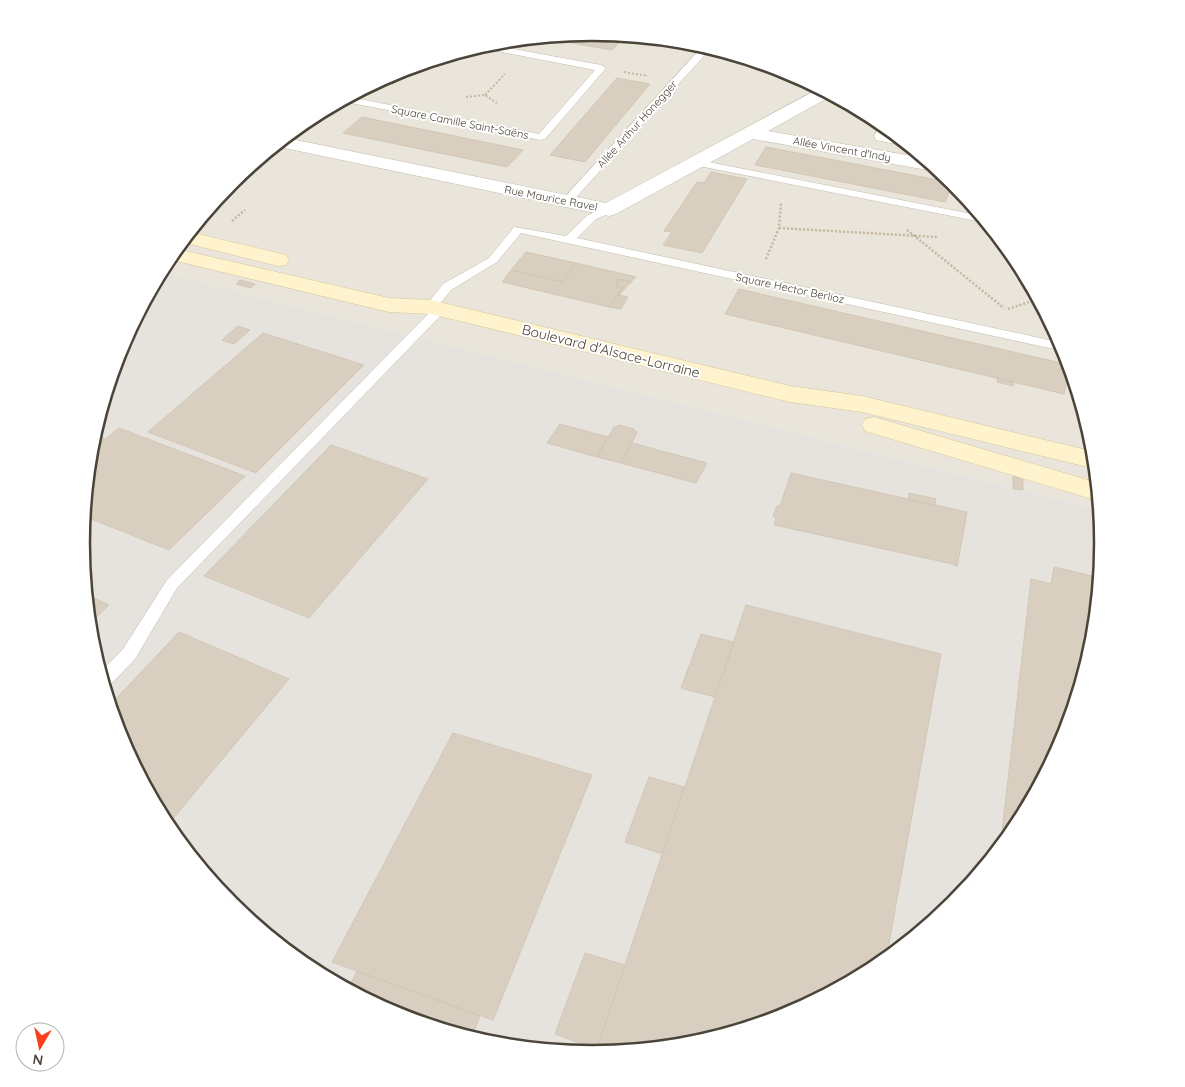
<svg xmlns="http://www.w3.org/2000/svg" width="1185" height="1087" font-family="Quicksand,sans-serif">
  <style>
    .residential { fill: #eae5da }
    .industrial { fill: #e6e2dd }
    .building { fill: #d8cfc1; stroke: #d3c7b4 }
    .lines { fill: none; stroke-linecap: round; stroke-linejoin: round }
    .service-casing { stroke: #c2bbae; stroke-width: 1 }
    .minor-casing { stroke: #c2bbae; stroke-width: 1 }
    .secondary-casing { stroke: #d6c79b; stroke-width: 1 }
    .path-far1 { stroke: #c4b79f; stroke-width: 2; stroke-dasharray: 2 2; stroke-linecap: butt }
    .path { stroke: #c4b79f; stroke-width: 2.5; stroke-dasharray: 2 2; stroke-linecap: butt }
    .service { fill: #fff; fill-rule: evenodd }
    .minor { fill: #fff; fill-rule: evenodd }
    .secondary { fill: #fff3cd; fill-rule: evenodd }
    .labels { text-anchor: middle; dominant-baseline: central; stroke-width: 4; stroke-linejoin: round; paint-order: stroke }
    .far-street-label { font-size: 11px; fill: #4b4439; stroke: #fff }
    .street-label { font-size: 14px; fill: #4b4439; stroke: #fff }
    .rim { fill: none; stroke: #4b4439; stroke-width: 2.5 }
  </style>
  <rect width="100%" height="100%" fill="#f6f3ec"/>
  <path class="residential" d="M593 33 692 42 788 72 877 119 954 182 1018 260 1065 348 1094 444 1100 510 161 272 168 259 231 182 309 118 397 71 493 42Z"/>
  <path class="industrial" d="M161 272 1100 510 1103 544 1094 643 1064 739 1017 828 954 905 876 969 692 1045 593 1054 493 1045 397 1015 308 968 231 905 167 827 120 739 91 643 82 543 91 444 121 348Z"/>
  <path class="building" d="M593 33 622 35 619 38 623 39 612 50 555 40 559 36Z
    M617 78 650 84 585 162 550 155Z
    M362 117 523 150 507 167 343 133Z
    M766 147 850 163 953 183 945 202 755 165Z
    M711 172 747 179 702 253 663 245 672 232 664 231 697 182 704 183Z
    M526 252 576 263 563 282 511 270Z
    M576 263 636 277 631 282 618 279 616 286 623 287 609 307 502 282 511 270 563 282Z
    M618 279 631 282 619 295H617L623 287 616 286Z
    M240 280 255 284 251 288 236 284Z
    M739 289 1070 365 1064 394 725 314Z
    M619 295 628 297 621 309 609 307Z
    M238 326 250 330 234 344 222 340Z
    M263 333 364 365 256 473 148 432Z
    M998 378 1014 382 1013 386 997 382Z
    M560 424 608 437 597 457 547 443Z
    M620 425 634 429 637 433 621 463 597 457 614 427Z
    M119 428 245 476 169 550 84 516 91 451Z
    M94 435 105 439 91 451V444Z
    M632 443 669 453 707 463 696 483 621 463Z
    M331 445 428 479 309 618 204 576Z
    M791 473 967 512 957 567 953 564 774 525 776 517 773 516 777 506H780Z
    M1013 476 1023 479V490L1013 489Z
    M909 493 936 499 935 506 908 500Z
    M1054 567 1100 578 1094 643 1064 739 1017 828 1000 849 1031 579 1051 584Z
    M87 595 109 605 89 624Z
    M746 605 941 654 886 960 876 969 788 1016 692 1045 595 1054Z
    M179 632 289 679 167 826 120 739 110 705Z
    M701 634 734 642 715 697 681 688Z
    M453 733 592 775 493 1020 332 962Z
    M649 777 684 787 663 854 625 842Z
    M585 953 625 965 597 1049 555 1034Z
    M357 971 480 1016 472 1036 394 1014 348 990Z
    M394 1014 472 1036 471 1038Z"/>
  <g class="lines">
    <defs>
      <path id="service" d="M486 44 601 65 606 68 545 139 541 140 341 101 349 97 539 134 595 70 476 47Z
        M703 46 711 48 570 204H562V200Z
        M698 160 982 216 987 223 694 165V161Z
        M609 207 613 208V212L596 219 577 238 1049 340H1060L1064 347 1049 348 521 233 497 262 451 290 438 306H444L446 309 444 312 177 588 135 659 109 686 105 687 100 673 123 649 167 580 432 310 425 307 443 284 489 258 514 227 566 236 588 215Z"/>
      <path id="minor" d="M820 88 833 95 768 131 924 158 938 169 933 171 753 139 616 214 609 216 275 146 286 138 606 203Z
        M882 123 906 143 901 145 876 140 874 136Z"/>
      <path id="secondary" d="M190 232 286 255 289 260 286 265 278 266 182 242Z
        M177 249 389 298 431 300 790 386 862 396 1095 452 1096 469 862 412 790 402 431 314 389 312 168 259Z
        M874 417 1098 483 1099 501 865 431 862 425 865 419Z"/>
    </defs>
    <use href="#service" class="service-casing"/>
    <use href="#minor" class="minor-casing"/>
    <use href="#secondary" class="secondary-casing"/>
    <path class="path-far1" d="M625 37 677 45
      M624 72 648 76
      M392 84 417 66 459 55
      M485 95 505 74
      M466 97 485 95 497 103"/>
    <path class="path" d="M232 221 245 210
      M779 228 937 237
      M907 230 1004 308
      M766 259 779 228 781 203
      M1008 309 1038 299"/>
    <use href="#service" class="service"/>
    <use href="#minor" class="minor"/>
    <use href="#secondary" class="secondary"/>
  </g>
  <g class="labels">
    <g class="far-street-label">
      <text transform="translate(460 122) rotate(11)">Square Camille Saint-Saëns</text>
      <text transform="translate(637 124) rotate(-48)">Allée Arthur Honegger</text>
      <text transform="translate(842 149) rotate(10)">Allée Vincent d'Indy</text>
      <text transform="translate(551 198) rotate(11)">Rue Maurice Ravel</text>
      <text transform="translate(790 288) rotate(12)">Square Hector Berlioz</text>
    </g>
    <g class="street-label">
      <text transform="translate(611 351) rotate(14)">Boulevard d'Alsace-Lorraine</text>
    </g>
  </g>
  <path d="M0 0H1185V1087H0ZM90 543a502 502 0 1 1 1004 0a502 502 0 1 1-1004 0Z" fill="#fff" fill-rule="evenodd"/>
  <path class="rim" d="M90 543a502 502 0 1 1 1004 0a502 502 0 1 1-1004 0Z"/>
  <g transform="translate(40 1047) rotate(189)"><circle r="24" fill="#ffffff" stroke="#b7b4b0"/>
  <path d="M0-4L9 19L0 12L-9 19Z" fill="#fc3f1d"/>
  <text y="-8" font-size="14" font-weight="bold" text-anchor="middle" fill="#4b4439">N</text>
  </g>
</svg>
